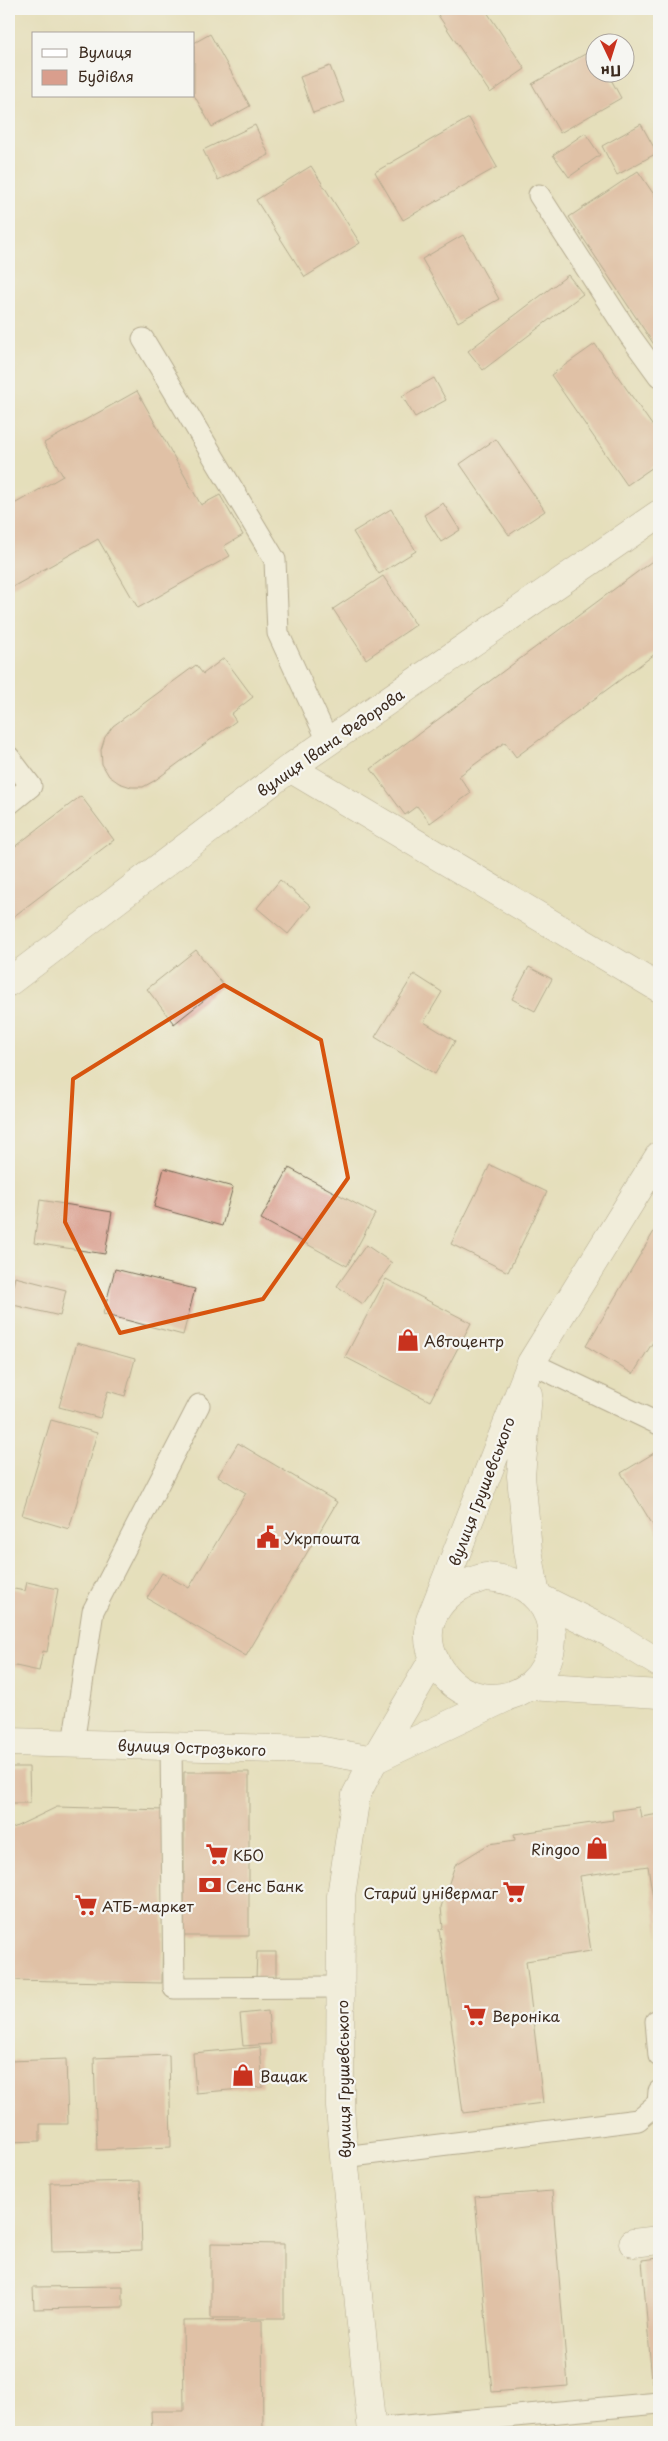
<svg xmlns="http://www.w3.org/2000/svg" width="668" height="2441" font-family="'Playpen Sans',sans-serif">
  <style>
    .building { fill: #d99e8d }
    .lines { fill: none; stroke-linecap: round; stroke-linejoin: round }
    .lane-casing { stroke: #766955; stroke-width: 23 }
    .street-casing { stroke: #766955; stroke-width: 29 }
    .secondary-casing { stroke: #766955; stroke-width: 29 }
    .primary-casing { stroke: #766955; stroke-width: 29 }
    .lane { stroke: #fff; stroke-width: 21 }
    .street { stroke: #fff; stroke-width: 28 }
    .secondary { stroke: #fff; stroke-width: 28 }
    .primary { stroke: #fff; stroke-width: 28 }
    .marked { fill: none; stroke: #d7540e; stroke-width: 4; stroke-linejoin: round }
    .labels { text-anchor: middle; dominant-baseline: central; stroke-width: 4.5; stroke-linejoin: round; paint-order: stroke }
    .street-label { font-size: 15px; fill: #3b2a1e; stroke: #f6f6f2 }
    .poi-label { font-size: 15px; fill: #3b2a1e; stroke: #f6f6f2; text-anchor: start }
  </style>
  <rect width="100%" height="100%" fill="#f6f6f2"/>
  <filter id="ink" filterUnits="userSpaceOnUse"><feTurbulence type="fractalNoise" baseFrequency=".02" numOctaves="2"/><feDisplacementMap in="SourceGraphic" scale="10" xChannelSelector="R" yChannelSelector="G"/><feConvolveMatrix kernelMatrix="1 2 1 2 8 2 1 2 1" color-interpolation-filters="sRGB"/></filter>
  <filter id="wash" filterUnits="userSpaceOnUse"><feTurbulence type="fractalNoise" baseFrequency=".0096" numOctaves="4" result="noise"/><feDisplacementMap in="SourceGraphic" scale="20" xChannelSelector="R" yChannelSelector="G"/><feGaussianBlur stdDeviation="1.12" result="paint"/><feColorMatrix in="noise" values="0 0 0 0 0 0 0 0 0 0 0 0 0 0 0 0 0 1.4 0 .05"/><feComposite in="paint" operator="in"/></filter>
  <g filter="url(#wash)">
    <rect width="100%" height="100%" fill="#e5dfbb"/>
    <g id="blocks">
      <path class="building" d="M448 9H485L525 69 490 93 438 15Z
        M210 34 250 106 212 127 194 95V43Z
        M594 49 596 72H607L621 98 560 133 532 84Z
        M330 66 344 102 313 113 300 77Z
        M469 118 497 167 403 220 375 172Z
        M641 124 657 153 617 175 602 146Z
        M255 125 269 155 218 180 203 150Z
        M585 133 600 155 569 177 553 155Z
        M311 166 360 243 305 277 256 200Z
        M638 171 659 202V352L569 217Z
        M463 235 499 299 458 322 422 259Z
        M568 275 583 294 483 370 468 351Z
        M595 344 659 435V463L627 485 551 375Z
        M434 378 446 400 415 417 402 396Z
        M137 391 201 505 220 495 243 535 224 546 230 556 138 608 98 539 9 589V507L63 476 44 443Z
        M496 439 545 511 509 535 460 464Z
        M443 503 460 530 441 542 424 515Z
        M391 509 416 551 379 574 353 532Z
        M659 556V651L516 757 505 742 459 776 471 793 430 823 417 806 405 815 371 769Z
        M383 576 416 625 366 659 333 609Z
        M224 658 253 697 231 714 236 721 154 781 143 787H131L119 783 109 776 102 764 101 750 105 737 113 726 196 665 203 674Z
        M81 796 114 840 9 920V851Z
        M280 880 311 906 288 934 257 908Z
        M196 950 223 985 174 1024 147 989Z
        M529 967 552 979 535 1011 512 999Z
        M414 974 442 992 424 1022 455 1041 435 1074 375 1037Z
        M490 1165 547 1192 508 1272 451 1244Z
        M164 1168 233 1187 222 1226 154 1207Z
        M289 1168 375 1214 347 1266 261 1219Z
        M40 1200 112 1212 105 1254 34 1243Z
        M659 1223V1346L653 1342 633 1374 586 1346Z
        M366 1245 392 1263 363 1304 337 1286Z
        M115 1269 195 1289 183 1335 103 1314Z
        M15 1277 66 1290 60 1316 9 1304Z
        M386 1279 471 1323 430 1401 345 1357Z
        M77 1343 135 1359 125 1396 108 1391 100 1418 59 1407Z
        M51 1420 97 1433 69 1529 22 1515Z
        M238 1443 337 1502 246 1656 147 1598 162 1573 189 1588 246 1493 218 1476Z
        M659 1450V1535L621 1473Z
        M27 1582 58 1589 47 1652 43 1651 39 1671 11 1665 12 1662 9 1661V1588L25 1591Z
        M9 1767H29L30 1803H9Z
        M184 1772H249V1936H184Z
        M57 1807 165 1810 162 1983 9 1980V1830Z
        M639 1807 641 1817 659 1814V1938L648 1866 580 1876 591 1951 526 1961 543 2103 463 2113 439 1929 443 1928 441 1907 455 1865 489 1844 515 1840 514 1834 613 1820 612 1811Z
        M257 1952H276V1978H256Z
        M268 2011 271 2044 243 2046 240 2014Z
        M260 2047 263 2087 196 2093 193 2053Z
        M169 2055 171 2147 97 2150 94 2058Z
        M66 2059 68 2124H40V2141L9 2142V2061Z
        M140 2181 142 2250 52 2252 50 2183Z
        M552 2191 568 2386 492 2392 475 2197Z
        M211 2243 284 2244V2318H211Z
        M659 2258V2381L652 2382 642 2260Z
        M123 2286V2307L34 2309 33 2287Z
        M262 2320 263 2432H152L151 2411H184L183 2321Z"/>
    </g>
  </g>
  <g filter="url(#ink)">
    <use href="#blocks" fill-opacity="0" stroke="#766955" stroke-width="1"/>
    <g class="lines">
      <defs>
        <path id="lane" d="M539 195 630 336 659 376
          M143 339 275 560 278 633 328 741
          M9 757 31 786 9 804
          M531 1363 659 1424
          M73 1744 93 1611 199 1405
          M171 1746 174 1988 341 1987
          M659 2020 656 2021 659 2056
          M344 2157 638 2120 658 2103 659 2091
          M372 2429 659 2403"/>
        <path id="street" d="M290 768 659 988
          M9 982 290 768 659 514
          M9 1742 318 1750 374 1760
          M633 2243 659 2240"/>
        <path id="secondary" d="M536 1596 610 1633 659 1663
          M529 1686 659 1694"/>
        <path id="primary" d="M528 1394 521 1476 528 1550 536 1596
          M486 1577C585 1583 563 1708 483 1697 462 1694 446 1681 436 1663 414 1620 446 1586 486 1577Z
          M430 1620 531 1363 659 1156
          M374 1760 503 1699
          M372 2432 344 2157 340 2107 341 1896 356 1795 374 1760 434 1658"/>
      </defs>
      <use href="#lane" class="lane-casing"/>
      <use href="#street" class="street-casing"/>
      <use href="#secondary" class="secondary-casing"/>
      <use href="#primary" class="primary-casing"/>
      <use href="#lane" class="lane"/>
      <use href="#street" class="street"/>
      <use href="#secondary" class="secondary"/>
      <use href="#primary" class="primary"/>
    </g>
  </g>
  <path d="M0 0H668V2441H0ZM224 985 321 1040 348 1178 263 1299 120 1333 65 1222 73 1079Z" fill="#e5dfbb" fill-opacity=".55" fill-rule="evenodd"/>
  <path class="marked" d="M224 985 321 1040 348 1178 263 1299 120 1333 65 1222 73 1079Z"/>
  <defs>
    <symbol id="shop-bare" viewBox="-9 -9 18 18"><path d="M-5-2.5h2.3a2.7 3.5 0 0 1 5.4 0H5L5.5 6h-11ZM-1.5-2.5h3a1.5 2.3 0 0 0-3 0Z" fill="#c8321e" stroke="#f6f6f2" stroke-width="2.5" paint-order="stroke"/></symbol>
    <symbol id="civic-bare" viewBox="-9 -9 18 18"><path d="M-.6-6.5H3V-4.5H.6V-3L4-1V1h2V6H-6V1h2V-1L-.6-3ZM-1.2 2.5V6h2.4V2.5Z" fill="#c8321e" stroke="#f6f6f2" stroke-width="2.5" paint-order="stroke"/></symbol>
    <symbol id="supermarket-bare" viewBox="-9 -9 18 18"><path d="M-6-5.5h2.5l.6 2H6L4.5 2H-2.5L-4.4-4H-6ZM-1.5 3.2a1.3 1.3 0 1 0 .1 0ZM3 3.2a1.3 1.3 0 1 0 .1 0Z" fill="#c8321e" stroke="#f6f6f2" stroke-width="2.5" paint-order="stroke"/></symbol>
    <symbol id="bank-bare" viewBox="-9 -9 18 18"><path d="M-6-4H6V4H-6ZM0-2.3a2.3 2.3 0 1 0 0 4.6a2.3 2.3 0 1 0 0-4.6Z" fill="#c8321e" stroke="#f6f6f2" stroke-width="2.5" paint-order="stroke"/></symbol>
  </defs>
  <g fill-rule="evenodd">
    <use href="#shop-bare" x="392" y="1324" width="32" height="32"/>
    <use href="#civic-bare" x="252" y="1521" width="32" height="32"/>
    <use href="#shop-bare" x="581" y="1832" width="32" height="32"/>
    <use href="#supermarket-bare" x="201" y="1838" width="32" height="32"/>
    <use href="#bank-bare" x="194" y="1869" width="32" height="32"/>
    <use href="#supermarket-bare" x="498" y="1876" width="32" height="32"/>
    <use href="#supermarket-bare" x="70" y="1889" width="32" height="32"/>
    <use href="#supermarket-bare" x="459" y="1999" width="32" height="32"/>
    <use href="#shop-bare" x="227" y="2059" width="32" height="32"/>
  </g>
  <g class="labels">
    <g class="street-label">
      <text transform="translate(330 742) rotate(-35)">вулиця Івана Федорова</text>
      <text transform="translate(481 1491) rotate(-69)">вулиця Грушевського</text>
      <text transform="translate(192 1747) rotate(2)">вулиця Острозького</text>
      <text transform="translate(343 2079) rotate(-91)">вулиця Грушевського</text>
    </g>
    <g class="poi-label">
      <text x="424" y="1340">Автоцентр</text>
      <text x="284" y="1537">Укрпошта</text>
      <text x="580" y="1848" text-anchor="end">Ringoo</text>
      <text x="233" y="1854">КБО</text>
      <text x="226" y="1885">Сенс Банк</text>
      <text x="498" y="1892" text-anchor="end">Старий універмаг</text>
      <text x="102" y="1905">АТБ-маркет</text>
      <text x="492" y="2015">Вероніка</text>
      <text x="260" y="2075">Вацак</text>
    </g>
  </g>
  <rect width="668" height="2441" fill="none" stroke="#f6f6f2" stroke-width="30"/>
  <rect x="32" y="32" width="162" height="65" fill="#f6f6f2" stroke="#aba49d"/>
  <rect x="42" y="49" width="25" height="8" fill="#ffffff" stroke="#aba49d"/>
  <text x="78" y="58" font-size="15" fill="#3b2a1e">Вулиця</text>
  <rect x="42" y="70" width="25" height="15" fill="#d99e8d" stroke="#aba49d"/>
  <text x="78" y="82" font-size="15" fill="#3b2a1e">Будівля</text>
  <g transform="translate(610 58) rotate(176)"><circle r="24" fill="#f6f6f2" stroke="#aba49d"/>
  <path d="M0-4L9 19L0 12L-9 19Z" fill="#c8321e"/>
  <text y="-8" font-size="14" font-weight="bold" text-anchor="middle" fill="#3b2a1e">Пн</text>
  </g>
</svg>
